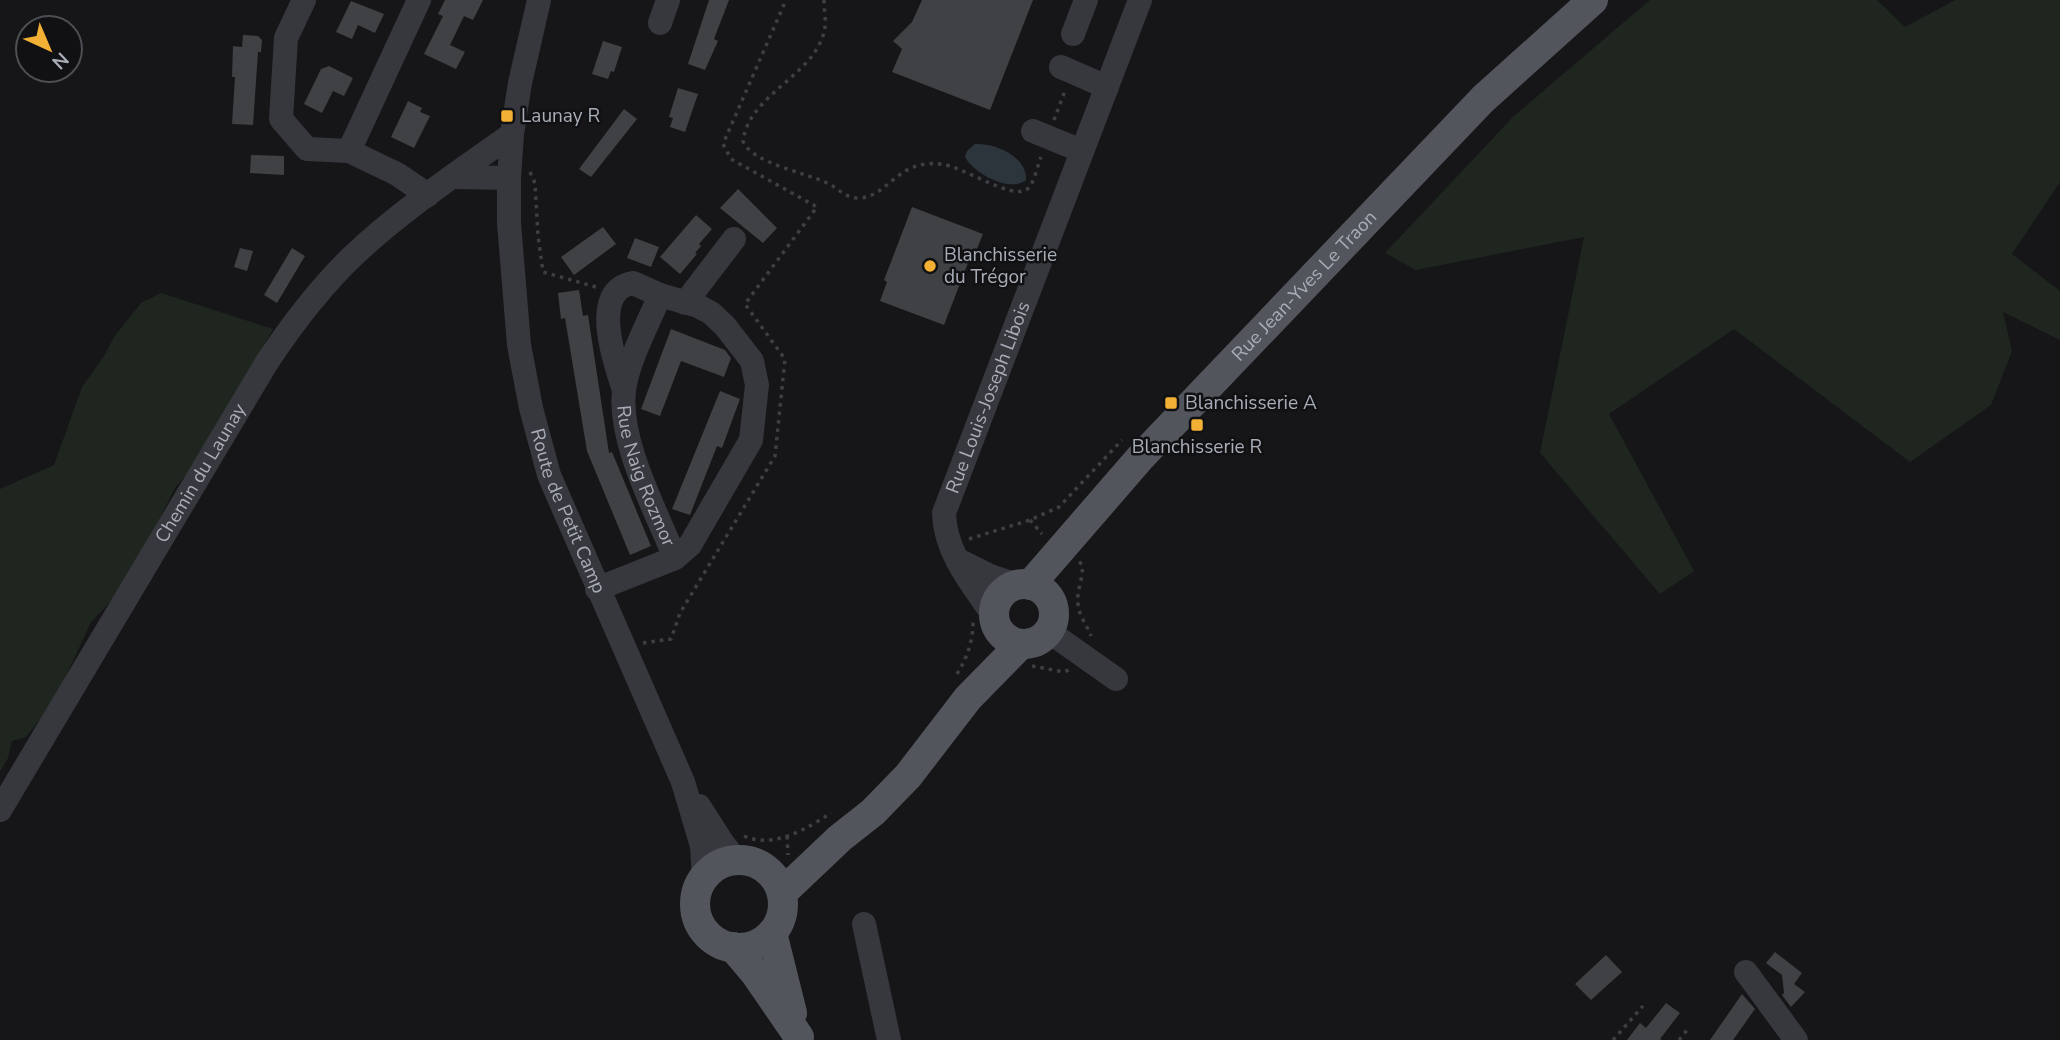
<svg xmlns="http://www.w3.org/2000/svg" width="2060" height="1040" font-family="'Nunito Sans',sans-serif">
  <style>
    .green { fill: #1e261f }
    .water { fill: #2c353c }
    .building { fill: #404145 }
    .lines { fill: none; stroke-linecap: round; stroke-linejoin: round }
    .path { stroke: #3d3f44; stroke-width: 3.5; stroke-dasharray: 3.5 5; stroke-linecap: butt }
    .minor { stroke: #37383d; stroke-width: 24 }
    .major { stroke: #53555c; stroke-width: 30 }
    .poi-dot { fill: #f2b134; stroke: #111113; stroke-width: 2.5 }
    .labels { text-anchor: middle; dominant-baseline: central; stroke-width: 5; stroke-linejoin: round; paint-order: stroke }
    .poi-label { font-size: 19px; fill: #a8adb8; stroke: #111113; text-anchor: start }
    .street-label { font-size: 19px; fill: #a8adb8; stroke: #111113 }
  </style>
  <rect width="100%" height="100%" fill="#161618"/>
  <path class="green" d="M1650 0H1877L1905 27 1955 0H2060V182L2012 254 2060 291V340L2003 312 2012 351 1991 405 1910 462 1734 329 1609 414 1694 571 1660 594 1540 453 1584 237 1416 270 1385 253 1513 117Z
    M161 293 273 329 195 464 175 488 150 538 112 600 91 622 55 700 26 737 12 741 8 758 0 772V489L54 465 82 387 104 356 114 337 141 303Z"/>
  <path class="water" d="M975 144C995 143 1027 156 1026 180 1010 193 974 174 965 157L967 151Z"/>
  <path class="building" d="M445 0H483L473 20 464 16 450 45 465 52 456 69 424 54 443 16 438 14Z
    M709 0H729L714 39 718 41 705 70 688 64Z
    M922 0H1033L990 110 892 72 902 49 893 41 912 22Z
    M351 1 384 14 375 33 358 25 352 39 336 32Z
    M243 35 258 36 262 40 261 52H258L253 125 232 124 235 77H232L233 46 242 47Z
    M603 41 622 47 614 72 611 71 608 79 592 74Z
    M329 66 353 78 344 96 333 91 322 113 304 104 321 69Z
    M678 88 698 94 685 132 670 127 673 118 669 117Z
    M408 101 422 108 420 112 430 116 414 148 391 137Z
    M624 109 637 119 591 177 579 169Z
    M251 155 284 156V175L250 173Z
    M738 189 777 228 763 243 720 208Z
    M912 207 983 234 976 251 973 250 944 325 880 301 887 282 884 280Z
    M696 215 712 229 699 244 701 246 695 253 697 254 680 274 660 257Z
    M603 227 616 244 574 275 561 257Z
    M635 238 659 247 651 267 627 258Z
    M240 248 253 251 247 271 234 267Z
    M292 248 305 256 277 303 264 295Z
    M579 290 583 316 588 315 609 453 612 452 651 546 630 555 587 451 565 318 561 319 558 293Z
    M671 329 725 350 731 358 724 377 681 361 660 416 641 409Z
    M720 391 740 399 722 448 717 446 690 515 672 509Z
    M1775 952 1802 973 1794 984 1805 992 1791 1007 1782 995 1784 993 1782 975 1766 963Z
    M1606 955 1622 972 1591 1000 1575 984Z
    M1742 994 1755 1009 1733 1040H1710Z
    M1666 1003 1680 1013 1660 1039 1662 1040H1627L1640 1023 1646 1028Z"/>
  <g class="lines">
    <path class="path" d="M824 0C824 9 826 19 825 27 818 75 749 93 743 141 751 163 807 173 827 183 838 188 846 199 860 198 889 196 897 159 941 164 962 166 1010 199 1026 190 1034 186 1037 166 1041 157
      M1054 120 1065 91
      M530 172 535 183 538 236 543 272 596 287
      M1030 520 1042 534
      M969 539 1030 520 1059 507 1122 440
      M1079 562 1082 564C1084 578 1076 591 1078 604 1079 616 1087 625 1091 636
      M643 643 671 639 680 613 775 456 785 359 745 304 817 207 731 159 723 144 786 0
      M1032 666 1064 672 1069 670
      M957 674C967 658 973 641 973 622
      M744 836C774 849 806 829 831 813
      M787 836 788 855
      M1613 1040 1643 1006
      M1679 1040 1688 1029"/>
    <g class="minor">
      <path d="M304 0 286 38 281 119 307 149 349 151 397 174 428 195"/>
      <path id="s1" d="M539 0 520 83 512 134 509 178V223L519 345 531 408 549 475 683 782 702 846 704 878"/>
      <path d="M660 23 668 0"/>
      <path d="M1073 34 1086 0"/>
      <path d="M1061 67 1107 87"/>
      <path d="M1033 131 1082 151"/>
      <path d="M349 151 419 0"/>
      <path d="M452 177 509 178"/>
      <path d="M685 303 734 239"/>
      <path d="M624 390C615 363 589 290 633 283L660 295"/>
      <path d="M958 560 990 576 1017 585"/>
      <path id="s2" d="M597 589 675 558 690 545 751 440 757 385 752 361 725 326 711 313 698 306 660 295C649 322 627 362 624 391 618 441 656 511 675 558"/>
      <path id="s3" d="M994 616C972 584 945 553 944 513L1140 0"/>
      <path d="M1048 631 1116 679"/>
      <path d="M699 806 722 842 736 860"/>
      <path id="s4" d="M0 810 267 362C293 323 321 286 355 254 403 209 459 172 512 134"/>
      <path d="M864 924 889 1040"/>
      <path d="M1746 972 1796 1040"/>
    </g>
    <g class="major">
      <circle cx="1024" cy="614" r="30"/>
      <path id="s5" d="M1030 585 1140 458 1483 99 1593 0"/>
      <circle cx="739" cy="904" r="44"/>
      <path d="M782 893 840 838 873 812 908 776 968 698 1021 644"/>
      <path d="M772 933 792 1013"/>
      <path d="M733 947 755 973 799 1037"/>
    </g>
  </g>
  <g class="poi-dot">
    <rect x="500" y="109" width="14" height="14" rx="3.5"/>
    <circle cx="930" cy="266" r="7"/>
    <rect x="1164" y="396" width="14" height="14" rx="3.5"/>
    <rect x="1190" y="418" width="14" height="14" rx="3.5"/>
  </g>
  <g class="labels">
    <g class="poi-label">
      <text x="521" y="116">Launay R</text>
      <text x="944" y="255">Blanchisserie<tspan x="944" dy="22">du Trégor</tspan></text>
      <text x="1185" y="403">Blanchisserie A</text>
      <text x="1197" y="447" text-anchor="middle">Blanchisserie R</text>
    </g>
    <g class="street-label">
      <text stroke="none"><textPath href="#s5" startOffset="406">Rue Jean-Yves Le Traon</textPath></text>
      <text stroke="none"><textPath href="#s3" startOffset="240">Rue Louis-Joseph Libois</textPath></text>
      <text stroke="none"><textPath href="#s4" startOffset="392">Chemin du Launay</textPath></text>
      <text stroke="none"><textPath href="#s2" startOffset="614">Rue Naig Rozmor</textPath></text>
      <text stroke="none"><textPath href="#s1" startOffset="522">Route de Petit Camp</textPath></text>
    </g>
  </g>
  <g transform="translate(49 49) rotate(136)"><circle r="33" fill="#111113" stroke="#4d4f55" stroke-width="2"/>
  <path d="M0-5L12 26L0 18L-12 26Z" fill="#f2b134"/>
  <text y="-10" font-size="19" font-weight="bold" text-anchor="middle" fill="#a8adb8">N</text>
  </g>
</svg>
